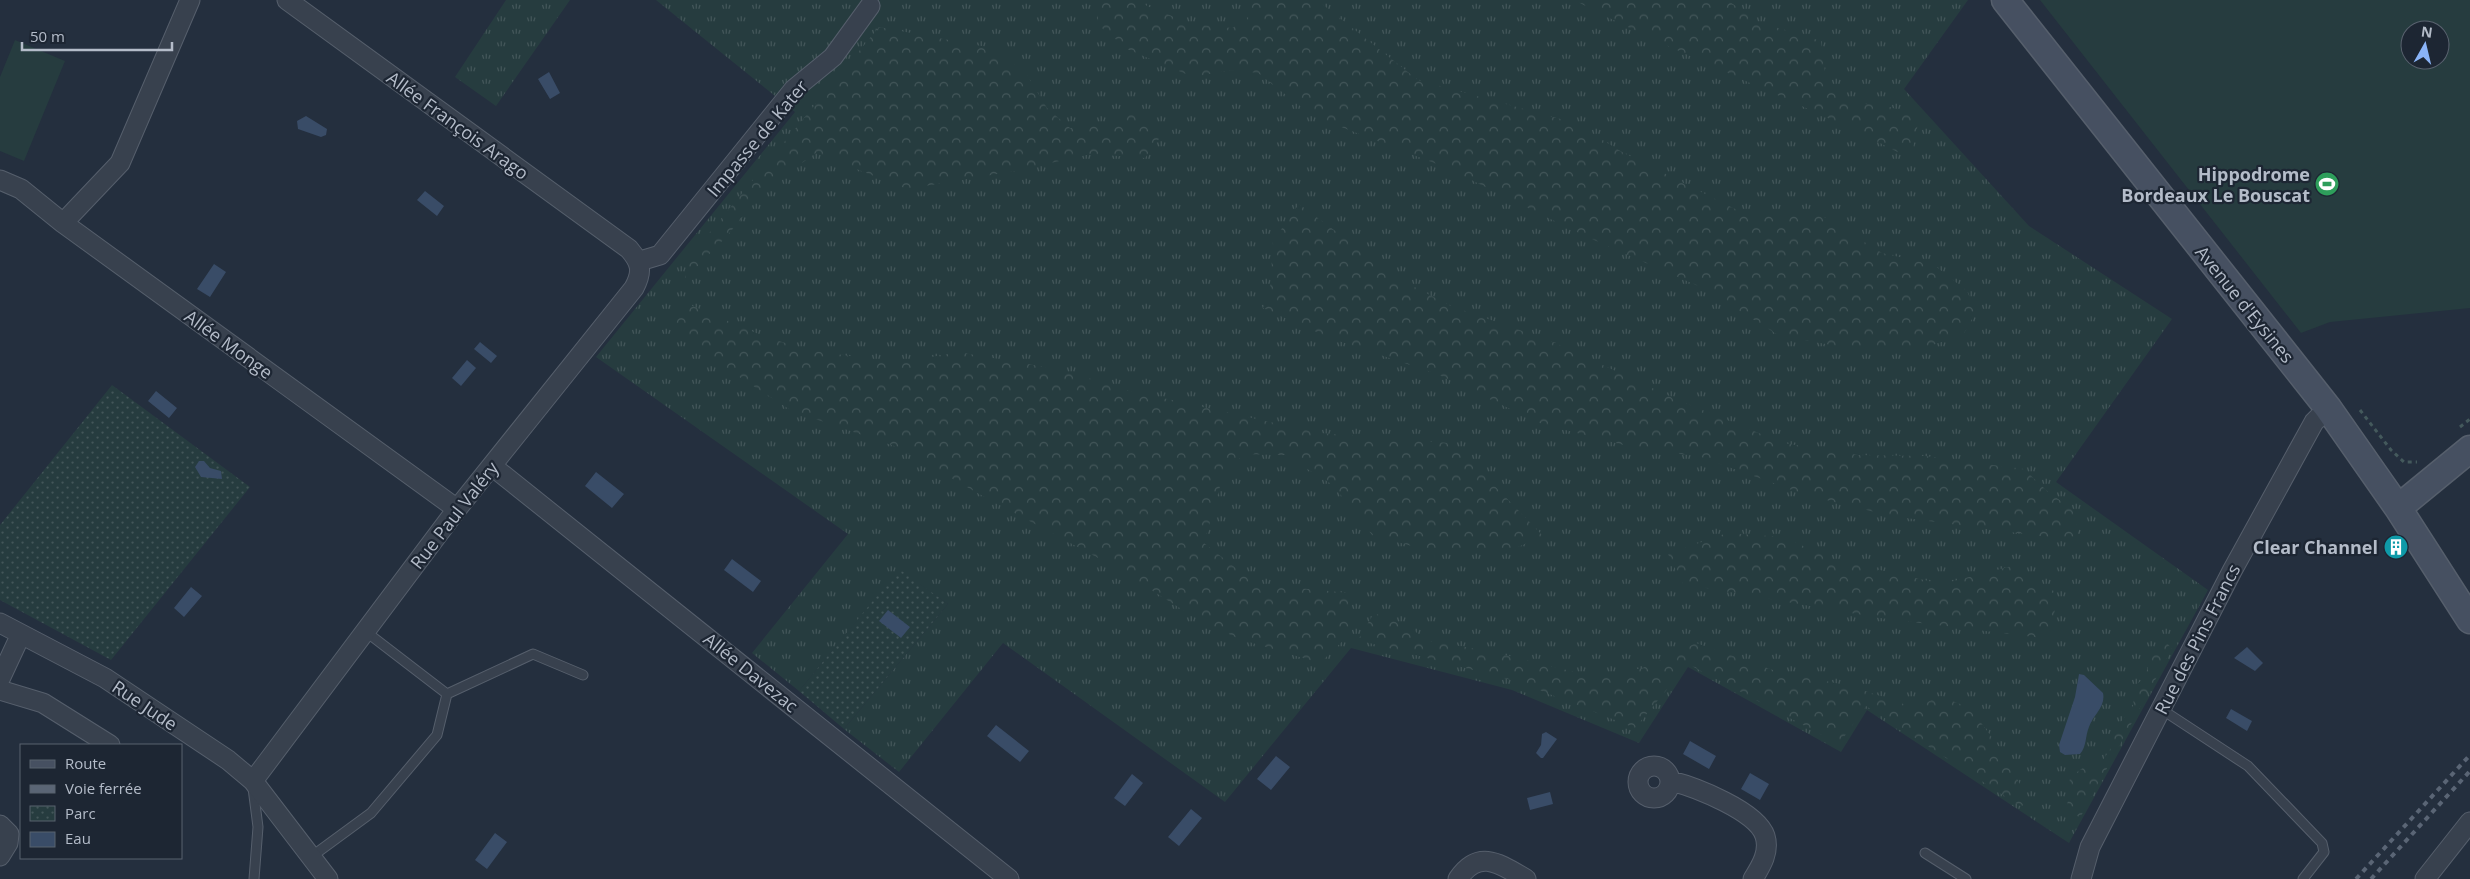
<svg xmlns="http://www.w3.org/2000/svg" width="2470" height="879" font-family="'Open Sans',sans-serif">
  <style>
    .grass { fill: url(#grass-tufts) }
    .forest { fill: url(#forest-crowns) }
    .park { fill: url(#park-dots) }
    .pitch { fill: #263c3f; fill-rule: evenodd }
    .water { fill: #394c67 }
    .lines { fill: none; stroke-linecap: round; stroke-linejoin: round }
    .lane-casing { stroke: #565f6c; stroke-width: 11 }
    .street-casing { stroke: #565f6c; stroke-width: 21 }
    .secondary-casing { stroke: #565f6c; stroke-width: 29 }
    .path { stroke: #44595c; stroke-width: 3; stroke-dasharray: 4 4; stroke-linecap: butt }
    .lane { stroke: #38414e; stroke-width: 9 }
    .street { stroke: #38414e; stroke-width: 19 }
    .secondary { stroke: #465061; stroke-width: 26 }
    .rail { stroke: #5a6575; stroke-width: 4; stroke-dasharray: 5 5; stroke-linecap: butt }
    .labels { text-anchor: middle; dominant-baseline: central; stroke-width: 4.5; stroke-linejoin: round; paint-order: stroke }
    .street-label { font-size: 18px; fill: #b4bcc9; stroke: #1d2633 }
    .poi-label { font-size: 18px; font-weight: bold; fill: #b4bcc9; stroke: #1d2633; text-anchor: end }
  </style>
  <defs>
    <pattern id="grass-tufts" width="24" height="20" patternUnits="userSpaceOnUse" patternTransform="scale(1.25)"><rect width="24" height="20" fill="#263c3f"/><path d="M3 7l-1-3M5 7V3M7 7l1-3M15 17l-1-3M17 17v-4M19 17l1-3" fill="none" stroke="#435659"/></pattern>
    <pattern id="forest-crowns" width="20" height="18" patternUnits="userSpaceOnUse" patternTransform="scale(1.25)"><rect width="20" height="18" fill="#263c3f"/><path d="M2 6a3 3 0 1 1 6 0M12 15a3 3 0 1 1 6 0" fill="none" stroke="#435659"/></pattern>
    <pattern id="park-dots" width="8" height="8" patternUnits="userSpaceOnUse" patternTransform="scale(1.25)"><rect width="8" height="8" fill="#263c3f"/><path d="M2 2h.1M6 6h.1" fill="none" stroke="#435659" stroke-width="1.8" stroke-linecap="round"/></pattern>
  </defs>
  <rect width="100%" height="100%" fill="#242f3e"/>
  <path class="grass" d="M506 0H570L496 106 455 77Z
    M656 0H1968L1904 89 2029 226 2172 319 2056 482 2208 590 2069 843 1867 710 1841 752 1688 667 1639 743 1512 690 1351 648 1225 802 1003 643 899 772 844 729 948 604 899 570 799 691 752 653 848 534 596 357 795 112Z"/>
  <path class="forest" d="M1098 0H1139L1147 6 1192 24 1232 28 1248 19 1250 0H1317L1418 80 1575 123 1622 152 1739 211 1816 212 1882 253 1934 265 1967 291 1976 312 1963 335 1917 350 1847 348 1778 335 1705 289 1585 236 1447 168 1313 116 1258 73 1231 70 1193 77 1129 50 1097 24Z
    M1574 0H1727L1759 22 1821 41 1826 80 1853 102 1890 107 1919 118 1911 159C1801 101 1684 58 1574 0Z
    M879 27 992 48 1025 72 1047 108 1070 128 1104 124 1138 110 1161 136 1145 158 1091 154 1015 171 907 189 816 153 767 188 726 237 685 279 687 260Z
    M1299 204 1401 280 1451 306 1551 341 1678 400 1783 443 1858 455 1925 456 2024 469 2046 490 2077 513V541L1891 516 1806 495 1698 456 1643 450 1542 424 1437 374 1330 338 1263 308 1270 290 1273 241Z
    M688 304 763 336 808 350 899 363 958 352 1062 370 1127 390 1319 433 1449 443 1491 482 1543 536 1511 550 1437 553 1372 535 1333 485 1285 455 1243 454 1221 483 1204 543 1256 584 1349 593 1352 632 1320 663 1239 639 1191 615 1113 566 981 495 897 447 792 411 693 347 669 317Z
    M1727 533 1784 537 1831 559 1942 584 2012 566 2057 593 2051 639 1880 618 1683 584 1668 554Z
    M1374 613 1413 629 1424 640 1489 651 1599 678 1646 667 1696 643 1773 670 1854 687 1915 708 1940 696 1970 708 2005 755 2030 804 2020 806 1866 706 1839 744 1688 664 1635 728 1519 682 1358 640Z
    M2167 643 2172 649 2080 818 2067 808 2070 777 2087 765 2099 766 2111 748 2110 736 2133 706 2135 686 2145 677 2153 650Z"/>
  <path class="park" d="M112 385 250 487 111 660 0 600V525Z
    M899 569 948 604 844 729 799 691Z"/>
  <path class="pitch" d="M2040 0H2470V308L2330 322 2301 333ZM2410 30H2440V60H2410Z
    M15 40 65 61 24 161 0 151V77Z"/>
  <path class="water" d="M549 72 560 93 550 99 538 79Z
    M306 116 327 129 326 135 321 137 298 129 297 121Z
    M425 191 444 206 437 216 417 200Z
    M214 264 226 272 210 297 197 289Z
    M480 342 497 356 491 363 474 349Z
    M467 360 476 368 461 386 452 378Z
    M156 391 177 408 169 418 148 401Z
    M199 461H204L210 468 221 471 222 479 201 477 195 467Z
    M596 472 624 494 612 508 585 486Z
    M732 559 761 581 753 592 724 570Z
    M191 587 202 596 184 617 174 608Z
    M888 610 910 627 901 638 879 621Z
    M2247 647 2263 663 2255 671 2234 658Z
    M2079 674 2084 675 2103 693C2106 707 2093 715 2089 727 2085 736 2087 746 2080 754L2065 755 2060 752 2059 745 2075 697Z
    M2231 709 2252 721 2247 731 2226 718Z
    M996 725 1029 751 1020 762 987 736Z
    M1546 732 1557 739 1543 758H1541L1536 753 1541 745 1542 734Z
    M1690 741 1716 756 1709 769 1683 754Z
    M1276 756 1290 767 1271 790 1257 779Z
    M1750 773 1769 784 1760 800 1741 789Z
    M1132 774 1143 783 1125 806 1114 798Z
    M1550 792 1553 804 1530 810 1527 798Z
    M1191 809 1202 818 1179 846 1168 837Z
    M495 833 507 842 487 869 475 860Z"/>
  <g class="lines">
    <defs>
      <path id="lane" d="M365 631 447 694 533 654 583 675
        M2161 709 2248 766 2322 843 2324 852 2303 879
        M253 788 258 827 254 879
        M1925 853 1966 879
        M311 857 371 813 437 735 447 694"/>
      <path id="street" d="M0 180 21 189 63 223 457 509
        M63 223 120 163 190 0
        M640 261 660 255 794 89 833 57 870 6
        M492 466 1009 879
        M0 623 105 678 228 760 253 781 328 879
        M0 679 21 634
        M0 690 43 703 110 745
        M1638 782a16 16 0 1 1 32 0a16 16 0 1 1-32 0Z
        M253 781 457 509 634 288C643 271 641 263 629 249L287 0
        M1671 781C1695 787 1757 811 1765 836 1770 852 1761 866 1753 879
        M0 825 9 834 8 843 0 856
        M1458 879C1479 848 1500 864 1526 879
        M2081 879 2090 847 2232 571 2314 422 2328 408
        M2425 879 2470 822"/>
      <path id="secondary" d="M2005 0 2328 408 2398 508 2470 620
        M2398 508 2470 449"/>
    </defs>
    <use href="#lane" class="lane-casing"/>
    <use href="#street" class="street-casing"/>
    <use href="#secondary" class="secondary-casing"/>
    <path class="path" d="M2360 410 2391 450 2404 462H2417
      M2460 427 2470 419"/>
    <use href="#lane" class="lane"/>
    <use href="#street" class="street"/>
    <use href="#secondary" class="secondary"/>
    <path class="rail" d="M2356 879 2470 755
      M2371 879 2470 771"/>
  </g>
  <defs>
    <symbol id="stadium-disc" viewBox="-11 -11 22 22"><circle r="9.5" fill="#2e9e5b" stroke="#1d2633"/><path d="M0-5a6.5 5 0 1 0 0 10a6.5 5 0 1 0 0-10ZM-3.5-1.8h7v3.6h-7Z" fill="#fff"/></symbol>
    <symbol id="building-disc" viewBox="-11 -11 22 22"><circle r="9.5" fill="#0f9aa8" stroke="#1d2633"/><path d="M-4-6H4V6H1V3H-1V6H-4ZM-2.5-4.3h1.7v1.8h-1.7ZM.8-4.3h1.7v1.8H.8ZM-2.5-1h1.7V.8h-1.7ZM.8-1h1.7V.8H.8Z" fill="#fff"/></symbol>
  </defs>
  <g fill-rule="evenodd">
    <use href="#stadium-disc" x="2313" y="170" width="28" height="28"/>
    <use href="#building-disc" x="2382" y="533" width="28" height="28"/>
  </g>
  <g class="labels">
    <g class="street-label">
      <text transform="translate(458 125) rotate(36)">Allée François Arago</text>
      <text transform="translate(757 138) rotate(-50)">Impasse de Kater</text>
      <text transform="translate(2245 304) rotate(51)">Avenue d'Eysines</text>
      <text transform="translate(229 344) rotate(36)">Allée Monge</text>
      <text transform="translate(454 515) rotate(-52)">Rue Paul Valéry</text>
      <text transform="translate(2197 639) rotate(-63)">Rue des Pins Francs</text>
      <text transform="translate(751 672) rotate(39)">Allée Davezac</text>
      <text transform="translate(145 705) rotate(34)">Rue Jude</text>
    </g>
    <g class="poi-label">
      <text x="2310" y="174">Hippodrome<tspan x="2310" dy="21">Bordeaux Le Bouscat</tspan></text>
      <text x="2378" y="547">Clear Channel</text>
    </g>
  </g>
  <rect x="20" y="744" width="162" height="115" fill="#1d2633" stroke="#59626f"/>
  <rect x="30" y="760" width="25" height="8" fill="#465061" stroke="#59626f"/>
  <text x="65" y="769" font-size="15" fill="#b4bcc9">Route</text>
  <rect x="30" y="785" width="25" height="8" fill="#5a6575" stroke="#59626f"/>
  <text x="65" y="794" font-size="15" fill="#b4bcc9">Voie ferrée</text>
  <rect x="30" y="806" width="25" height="15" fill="url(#park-dots)" stroke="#59626f"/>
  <text x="65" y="819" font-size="15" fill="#b4bcc9">Parc</text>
  <rect x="30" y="832" width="25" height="15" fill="#394c67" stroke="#59626f"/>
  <text x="65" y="844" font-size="15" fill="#b4bcc9">Eau</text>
  <g transform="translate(2425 45) rotate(8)"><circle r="24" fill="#1d2633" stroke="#59626f"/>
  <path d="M0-4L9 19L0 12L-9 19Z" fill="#8ab4f8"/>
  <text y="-8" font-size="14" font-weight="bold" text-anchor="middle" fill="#b4bcc9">N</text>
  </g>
  <path d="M22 42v8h150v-8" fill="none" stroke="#b4bcc9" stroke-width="2.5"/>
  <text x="30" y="42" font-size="15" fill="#b4bcc9" stroke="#1d2633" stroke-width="4" paint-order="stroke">50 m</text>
</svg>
